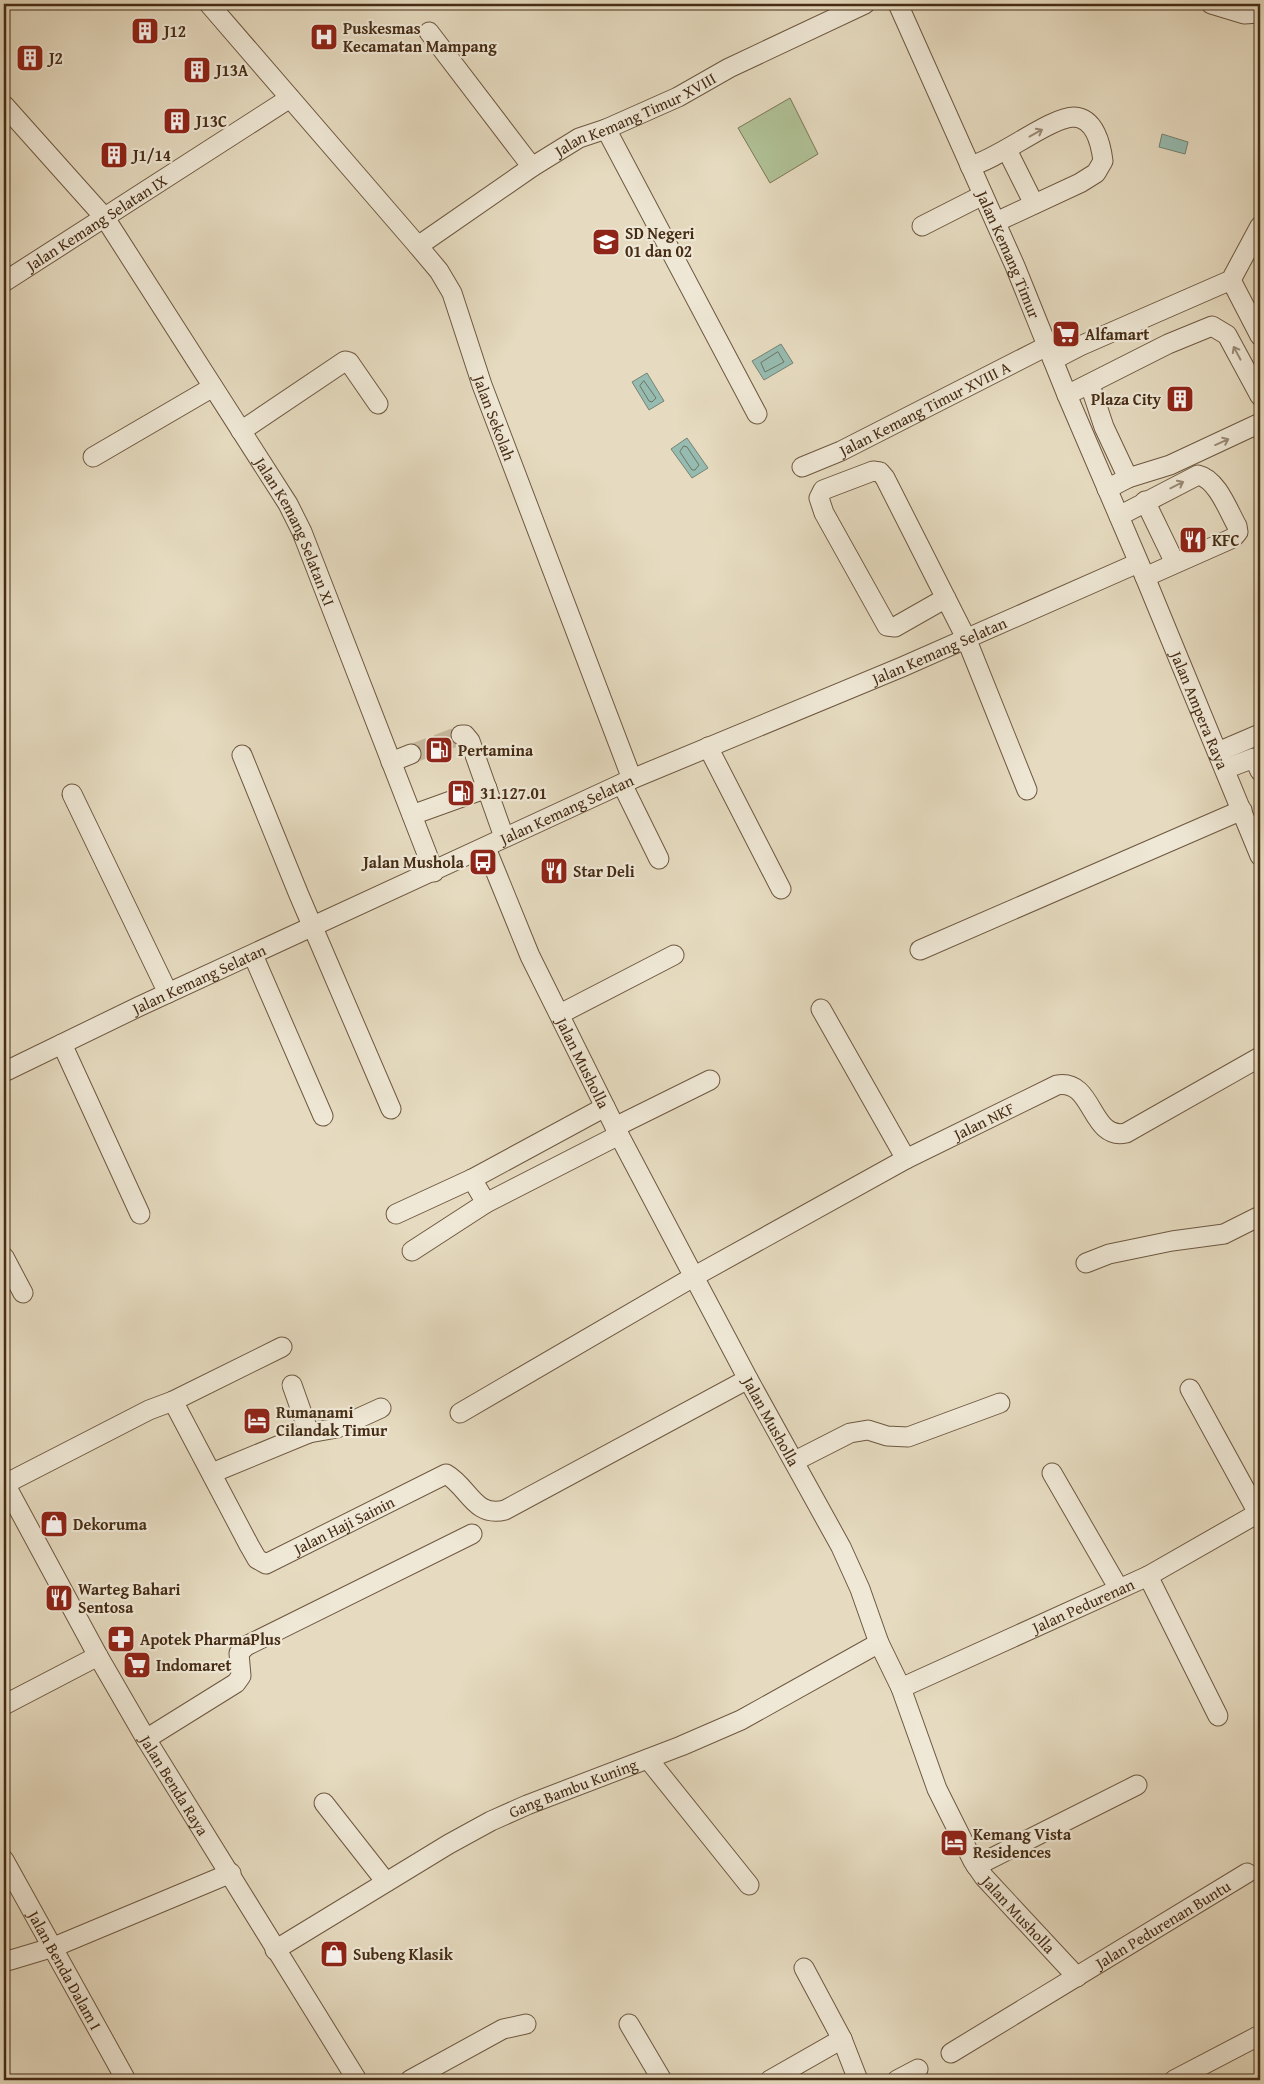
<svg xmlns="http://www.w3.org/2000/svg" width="1264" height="2084" font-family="'Gentium Book Plus',serif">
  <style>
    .green { fill: #b0c196; stroke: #7b7656 }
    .water { fill: #96bbb0; stroke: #768272 }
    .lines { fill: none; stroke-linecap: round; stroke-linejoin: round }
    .shore { stroke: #6e7462; stroke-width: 1 }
    .minor-tunnel { stroke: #c6b89e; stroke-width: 19; stroke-dasharray: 19 9; stroke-linecap: butt }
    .minor-casing { stroke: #6e5840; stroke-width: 21 }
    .minor { stroke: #efe8d6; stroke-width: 19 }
    .oneway { stroke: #9a8a76 }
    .labels { text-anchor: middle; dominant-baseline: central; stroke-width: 4.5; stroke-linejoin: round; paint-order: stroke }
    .poi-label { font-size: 16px; font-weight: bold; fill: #462c15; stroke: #efe8d6; text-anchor: start }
    .street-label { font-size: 16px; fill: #462c15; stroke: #efe8d6 }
  </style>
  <rect width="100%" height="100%" fill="#e6dbc0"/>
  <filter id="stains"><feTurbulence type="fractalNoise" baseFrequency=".004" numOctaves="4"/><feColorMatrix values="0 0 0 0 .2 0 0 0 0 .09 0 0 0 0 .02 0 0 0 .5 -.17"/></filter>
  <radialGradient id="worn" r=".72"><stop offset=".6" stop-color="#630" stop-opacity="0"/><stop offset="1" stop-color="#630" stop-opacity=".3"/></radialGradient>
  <path class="green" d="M790 98 818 154 770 183 738 128Z"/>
  <path class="water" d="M1162 134 1188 142 1185 154 1159 147Z
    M781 344 793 363 764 380 752 361Z
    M647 373 664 401 649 410 632 382Z
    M687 438 708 468 692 478 671 449Z"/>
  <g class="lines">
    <path class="shore" d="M778 352 784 362 765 372 761 363Z
      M644 381 656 398 652 402 649 401 640 386Z
      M684 446 687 447 699 465 695 470H692L680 452Z"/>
    <path class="minor-tunnel" d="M411 754 461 735"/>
    <defs>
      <g id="minor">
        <path id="s1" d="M209 4 418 246 439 271 452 293 482 385 632 779"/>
        <path id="s2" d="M898 4 1015 266 1067 395 1145 577 1260 856"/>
        <path d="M1211 4 1244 14 1260 13"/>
        <path d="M429 32 532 167"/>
        <path id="s3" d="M4 105 105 218 288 504 302 532 434 872"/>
        <path d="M606 129 757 414"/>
        <path d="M1007 150 1034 204"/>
        <path d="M970 166C999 159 1050 117 1074 117 1095 118 1101 145 1103 161L1096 173 1080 183 996 222"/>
        <path d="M922 226 983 195"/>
        <path id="s4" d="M418 246 532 167 579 138 606 129 678 97 729 68 865 4"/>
        <path d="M1231 280 1260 336"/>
        <path id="s5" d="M4 282 290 98"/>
        <path d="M1053 360 1080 346 1231 280 1260 226"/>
        <path d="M1090 385 1104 427 1128 478"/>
        <path d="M1067 395 1168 344 1212 326 1227 335 1260 396"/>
        <path d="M241 431 345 361 349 362 378 404"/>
        <path d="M93 457 213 387"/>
        <path id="s6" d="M802 467 841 451 1047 346"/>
        <path d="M1107 489 1128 478 1170 465 1260 423"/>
        <path d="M1145 501 1175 563"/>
        <path d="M1119 516 1198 475C1217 479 1228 510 1237 526L1238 532 1233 538 1145 577"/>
        <path d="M946 598 895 627 887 626 824 513 819 498 823 490 873 471 880 472 885 478 966 638 1027 790"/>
        <path d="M461 735H465L470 741 504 837"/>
        <path d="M708 747 781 889"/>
        <path d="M1218 752 1260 734"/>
        <path d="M242 755 299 895 391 1109"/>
        <path d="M391 762 411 754"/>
        <path d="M1225 769 1254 758 1260 771"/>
        <path d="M622 784 659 859"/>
        <path d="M72 794 168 993"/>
        <path d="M412 815 487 788"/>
        <path id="s7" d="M486 848 530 956 619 1135 748 1379 841 1547 860 1589 879 1643 901 1688 937 1789 973 1861 984 1877 1077 1977"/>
        <path d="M920 950 1242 810"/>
        <path d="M253 955 323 1116"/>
        <path d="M821 1009 906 1159"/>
        <path d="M560 1014 674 955"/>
        <path d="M62 1044 140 1214"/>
        <path id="s8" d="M4 1072 140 1006 632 779 902 667 1138 563"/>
        <path d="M605 1107 472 1179 486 1203 619 1135"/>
        <path d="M615 1127 710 1080"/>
        <path d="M396 1214 472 1179"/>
        <path d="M412 1251 486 1203"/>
        <path d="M4 1257 23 1293"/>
        <path d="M1086 1263 1109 1254 1172 1241 1224 1234 1260 1216"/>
        <path d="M292 1385 309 1433"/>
        <path d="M1190 1389 1258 1513"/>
        <path d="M173 1401 282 1347"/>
        <path id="s9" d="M460 1413 695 1276 906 1159 1057 1085C1094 1078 1090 1141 1126 1133L1260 1057"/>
        <path d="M795 1461 850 1433 868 1430 887 1436 908 1437 1000 1403"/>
        <path d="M212 1473 309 1433 337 1428 381 1408"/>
        <path d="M1052 1473 1119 1589"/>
        <path id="s10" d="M4 1482 98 1656 146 1739 357 2080"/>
        <path id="s11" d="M5 1484 149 1410 173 1401 249 1545 257 1559 266 1564 446 1474C469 1487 474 1518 505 1510L748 1379"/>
        <path d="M1148 1576 1218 1716"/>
        <path id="s12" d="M901 1688 1148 1576 1260 1512"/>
        <path d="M4 1705 98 1656"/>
        <path d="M146 1739 236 1683 241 1676 239 1653 246 1646 472 1534"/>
        <path d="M648 1759 749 1885"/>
        <path d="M324 1803 386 1882"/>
        <path id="s13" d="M4 1860 126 2080"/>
        <path d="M976 1866 1137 1785"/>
        <path id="s14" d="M275 1950 449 1844 491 1821 527 1805 681 1746 741 1720 879 1643"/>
        <path d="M4 1962 54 1947 231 1873"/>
        <path d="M804 1968 842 2039"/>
        <path d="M629 2024 662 2080"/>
        <path id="s15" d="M951 2053 1247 1873"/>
        <path d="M410 2080 503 2029 526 2024"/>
        <path d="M770 2080 842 2039 858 2080"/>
        <path d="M897 2080 918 2069"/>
        <path d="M1174 2080 1260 2035"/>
      </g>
    </defs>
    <use href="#minor" class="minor-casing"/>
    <use href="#minor" class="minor"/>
  </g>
  <defs><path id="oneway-shaft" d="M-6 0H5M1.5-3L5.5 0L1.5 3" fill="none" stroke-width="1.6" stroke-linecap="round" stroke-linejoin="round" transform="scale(1.25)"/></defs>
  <g class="oneway">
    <use href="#oneway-shaft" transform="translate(1036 133) rotate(-29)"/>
    <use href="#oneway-shaft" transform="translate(1237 353) rotate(-118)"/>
    <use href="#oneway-shaft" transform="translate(1222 442) rotate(-24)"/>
    <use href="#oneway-shaft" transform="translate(1177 485) rotate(-27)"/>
  </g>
  <defs>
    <symbol id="building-square" viewBox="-11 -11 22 22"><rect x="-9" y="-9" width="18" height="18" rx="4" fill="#8f2418" stroke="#efe8d6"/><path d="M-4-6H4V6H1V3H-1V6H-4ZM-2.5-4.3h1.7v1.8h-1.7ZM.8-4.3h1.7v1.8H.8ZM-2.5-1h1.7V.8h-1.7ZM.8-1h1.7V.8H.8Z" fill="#fff"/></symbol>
    <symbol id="hospital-square" viewBox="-11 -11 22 22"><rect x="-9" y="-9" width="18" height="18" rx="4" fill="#8f2418" stroke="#efe8d6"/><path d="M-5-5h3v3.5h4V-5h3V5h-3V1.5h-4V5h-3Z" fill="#fff"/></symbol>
    <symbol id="school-square" viewBox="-11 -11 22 22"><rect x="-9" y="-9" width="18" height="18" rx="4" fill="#8f2418" stroke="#efe8d6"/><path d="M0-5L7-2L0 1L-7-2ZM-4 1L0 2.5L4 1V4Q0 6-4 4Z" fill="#fff"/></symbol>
    <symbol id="supermarket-square" viewBox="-11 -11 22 22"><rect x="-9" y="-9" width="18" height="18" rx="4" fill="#8f2418" stroke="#efe8d6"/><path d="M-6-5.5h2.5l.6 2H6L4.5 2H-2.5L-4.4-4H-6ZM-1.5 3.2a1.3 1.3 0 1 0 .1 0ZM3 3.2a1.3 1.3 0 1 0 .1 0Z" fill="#fff"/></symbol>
    <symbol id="restaurant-square" viewBox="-11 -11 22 22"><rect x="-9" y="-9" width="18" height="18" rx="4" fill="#8f2418" stroke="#efe8d6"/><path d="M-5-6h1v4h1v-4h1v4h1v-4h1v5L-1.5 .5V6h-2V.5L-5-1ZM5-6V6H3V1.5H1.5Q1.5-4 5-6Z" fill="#fff"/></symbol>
    <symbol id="fuel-square" viewBox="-11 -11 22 22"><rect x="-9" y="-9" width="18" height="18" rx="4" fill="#8f2418" stroke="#efe8d6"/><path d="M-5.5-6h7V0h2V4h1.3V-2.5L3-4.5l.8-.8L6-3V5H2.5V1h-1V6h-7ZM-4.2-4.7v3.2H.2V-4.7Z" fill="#fff"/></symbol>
    <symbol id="bus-square" viewBox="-11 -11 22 22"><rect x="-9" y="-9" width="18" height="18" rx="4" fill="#8f2418" stroke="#efe8d6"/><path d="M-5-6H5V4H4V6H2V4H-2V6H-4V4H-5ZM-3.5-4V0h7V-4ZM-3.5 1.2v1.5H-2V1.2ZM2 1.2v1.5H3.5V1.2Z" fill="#fff"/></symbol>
    <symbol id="hotel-square" viewBox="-11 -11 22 22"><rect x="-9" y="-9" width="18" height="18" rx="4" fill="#8f2418" stroke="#efe8d6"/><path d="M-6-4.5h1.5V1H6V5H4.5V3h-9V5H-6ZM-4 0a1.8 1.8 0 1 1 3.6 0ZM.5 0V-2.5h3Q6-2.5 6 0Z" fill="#fff"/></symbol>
    <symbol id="shop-square" viewBox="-11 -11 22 22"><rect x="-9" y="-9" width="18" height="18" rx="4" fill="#8f2418" stroke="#efe8d6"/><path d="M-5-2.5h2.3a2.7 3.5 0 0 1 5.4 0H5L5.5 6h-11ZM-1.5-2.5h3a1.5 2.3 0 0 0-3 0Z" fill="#fff"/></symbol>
    <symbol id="pharmacy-square" viewBox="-11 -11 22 22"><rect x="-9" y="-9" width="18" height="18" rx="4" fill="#8f2418" stroke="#efe8d6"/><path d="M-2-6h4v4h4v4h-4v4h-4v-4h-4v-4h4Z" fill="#fff"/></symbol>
  </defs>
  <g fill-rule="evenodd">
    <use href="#building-square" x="129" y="15" width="32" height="32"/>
    <use href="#hospital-square" x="308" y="21" width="32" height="32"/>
    <use href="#building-square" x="14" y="42" width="32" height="32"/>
    <use href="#building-square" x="181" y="54" width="32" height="32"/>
    <use href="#building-square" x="161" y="105" width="32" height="32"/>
    <use href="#building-square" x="98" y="139" width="32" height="32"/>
    <use href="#school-square" x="590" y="226" width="32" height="32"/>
    <use href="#supermarket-square" x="1050" y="318" width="32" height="32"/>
    <use href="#building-square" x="1164" y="383" width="32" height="32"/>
    <use href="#restaurant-square" x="1177" y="524" width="32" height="32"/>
    <use href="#fuel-square" x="423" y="734" width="32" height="32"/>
    <use href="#fuel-square" x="445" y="777" width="32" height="32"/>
    <use href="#bus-square" x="467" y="846" width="32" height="32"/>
    <use href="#restaurant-square" x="538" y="855" width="32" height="32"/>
    <use href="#hotel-square" x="241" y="1405" width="32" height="32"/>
    <use href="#shop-square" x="38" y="1508" width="32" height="32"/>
    <use href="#restaurant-square" x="43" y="1582" width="32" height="32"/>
    <use href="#pharmacy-square" x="105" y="1623" width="32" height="32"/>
    <use href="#supermarket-square" x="121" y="1649" width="32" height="32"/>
    <use href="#hotel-square" x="938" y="1827" width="32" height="32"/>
    <use href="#shop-square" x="318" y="1938" width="32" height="32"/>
  </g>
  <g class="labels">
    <g class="poi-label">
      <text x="343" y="28">Puskesmas<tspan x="343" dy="18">Kecamatan Mampang</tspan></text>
      <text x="164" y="31">J12</text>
      <text x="49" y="58">J2</text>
      <text x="216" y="70">J13A</text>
      <text x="196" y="121">J13C</text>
      <text x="133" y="155">J1/14</text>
      <text x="625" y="233">SD Negeri<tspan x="625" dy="18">01 dan 02</tspan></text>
      <text x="1085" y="334">Alfamart</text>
      <text x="1161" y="399" text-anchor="end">Plaza City</text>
      <text x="1212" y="540">KFC</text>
      <text x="458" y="750">Pertamina</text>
      <text x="480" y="793">31.127.01</text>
      <text x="464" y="862" text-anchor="end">Jalan Mushola</text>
      <text x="573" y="871">Star Deli</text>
      <text x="276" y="1412">Rumanami<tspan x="276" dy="18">Cilandak Timur</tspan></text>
      <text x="73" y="1524">Dekoruma</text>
      <text x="78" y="1589">Warteg Bahari<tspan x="78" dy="18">Sentosa</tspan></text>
      <text x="140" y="1639">Apotek PharmaPlus</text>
      <text x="156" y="1665">Indomaret</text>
      <text x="973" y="1834">Kemang Vista<tspan x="973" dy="18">Residences</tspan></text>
      <text x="353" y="1954">Subeng Klasik</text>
    </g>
    <g class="street-label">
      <text stroke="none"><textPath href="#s4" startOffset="255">Jalan Kemang Timur XVIII</textPath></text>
      <text stroke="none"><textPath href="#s5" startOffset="110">Jalan Kemang Selatan IX</textPath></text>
      <text stroke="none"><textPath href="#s2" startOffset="274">Jalan Kemang Timur</textPath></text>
      <text stroke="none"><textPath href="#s6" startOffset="136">Jalan Kemang Timur XVIII A</textPath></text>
      <text stroke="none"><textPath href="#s1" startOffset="510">Jalan Sekolah</textPath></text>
      <text stroke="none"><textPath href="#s3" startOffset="519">Jalan Kemang Selatan XI</textPath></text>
      <text stroke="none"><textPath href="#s8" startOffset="1026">Jalan Kemang Selatan</textPath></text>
      <text stroke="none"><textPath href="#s2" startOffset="768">Jalan Ampera Raya</textPath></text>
      <text stroke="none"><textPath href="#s8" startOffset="621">Jalan Kemang Selatan</textPath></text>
      <text stroke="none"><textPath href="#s8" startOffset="216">Jalan Kemang Selatan</textPath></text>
      <text stroke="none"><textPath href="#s7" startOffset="236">Jalan Musholla</textPath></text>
      <text stroke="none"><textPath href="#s9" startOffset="600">Jalan NKF</textPath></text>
      <text stroke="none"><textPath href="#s7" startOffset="641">Jalan Musholla</textPath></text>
      <text stroke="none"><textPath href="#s11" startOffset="464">Jalan Haji Sainin</textPath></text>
      <text stroke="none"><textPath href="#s12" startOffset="200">Jalan Pedurenan</textPath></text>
      <text stroke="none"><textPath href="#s10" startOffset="348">Jalan Benda Raya</textPath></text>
      <text stroke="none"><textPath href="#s14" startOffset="340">Gang Bambu Kuning</textPath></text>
      <text stroke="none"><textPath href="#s7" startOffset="1196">Jalan Musholla</textPath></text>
      <text stroke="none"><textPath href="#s15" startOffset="248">Jalan Pedurenan Buntu</textPath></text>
      <text stroke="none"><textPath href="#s13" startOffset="126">Jalan Benda Dalam I</textPath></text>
    </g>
  </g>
  <rect width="1264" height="2084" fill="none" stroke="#e6dbc0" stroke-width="20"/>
  <rect x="5" y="5" width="1254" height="2074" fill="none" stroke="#462c15" stroke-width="2.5"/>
  <rect x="10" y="10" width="1244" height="2064" fill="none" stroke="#462c15"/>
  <rect width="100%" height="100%" filter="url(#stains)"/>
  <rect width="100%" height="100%" fill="url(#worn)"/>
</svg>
